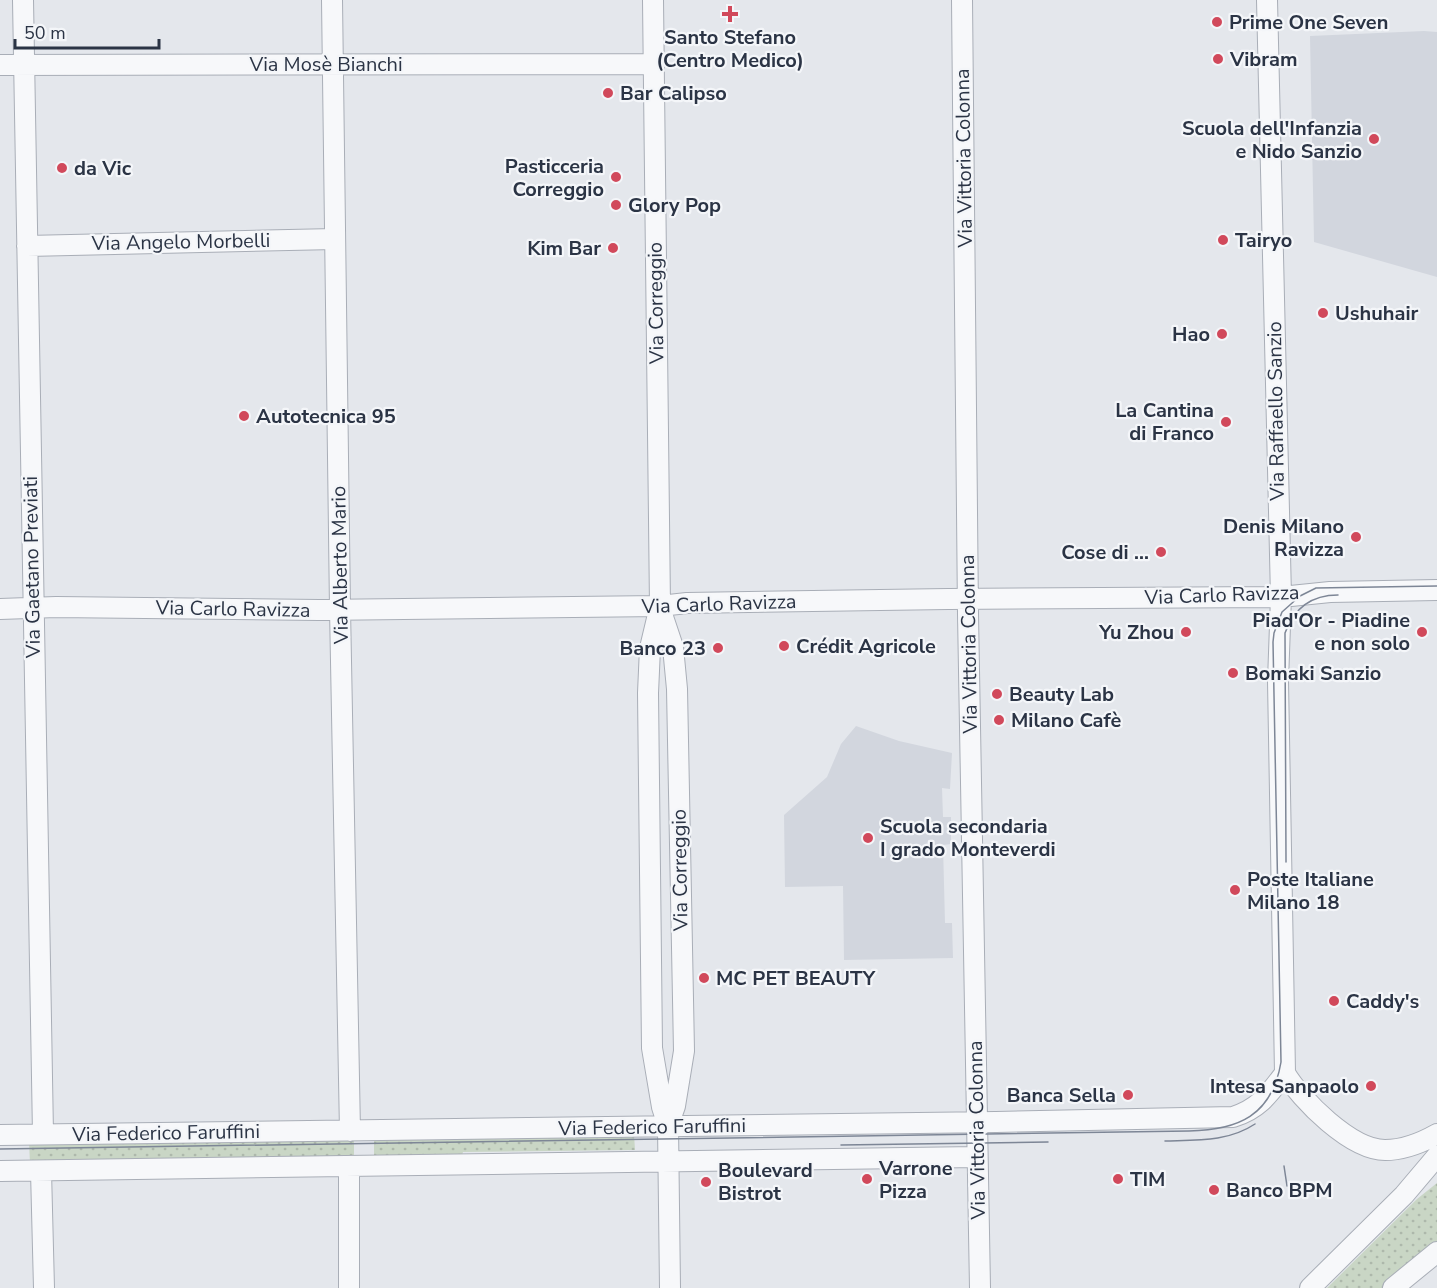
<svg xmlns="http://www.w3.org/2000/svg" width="1437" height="1288" font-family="'Nunito Sans',sans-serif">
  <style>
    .built { fill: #d2d6de }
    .grass { fill: url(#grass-dots) }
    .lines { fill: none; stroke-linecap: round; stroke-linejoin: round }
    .minor-casing { stroke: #a9aeb7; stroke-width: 22 }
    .minor { stroke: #f7f8fa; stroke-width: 20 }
    .tram { stroke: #7d8696; stroke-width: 1.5 }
    .poi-dot { fill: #d1495b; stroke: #f4f6f9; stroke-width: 2 }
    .labels { text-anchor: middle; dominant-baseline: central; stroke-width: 4.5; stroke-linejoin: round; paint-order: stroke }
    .poi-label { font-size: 20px; font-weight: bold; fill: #2b3445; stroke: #f4f6f9; text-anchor: start }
    .street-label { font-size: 20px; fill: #2b3445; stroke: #f4f6f9 }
  </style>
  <defs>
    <pattern id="grass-dots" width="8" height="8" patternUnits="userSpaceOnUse" patternTransform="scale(1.5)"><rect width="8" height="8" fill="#c9d6c5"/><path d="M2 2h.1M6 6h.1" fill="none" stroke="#adb8ab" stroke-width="1.8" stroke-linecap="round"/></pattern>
  </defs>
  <rect width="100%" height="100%" fill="#e4e7ec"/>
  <path class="built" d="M1424 31 1437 32V277L1314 242 1310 36Z
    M856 726 899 741 952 753 950 789 942 788 943 817H951V844L943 845 945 923H952L953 958 844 960 843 886 785 887 784 815 827 777 841 744Z"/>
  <path class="grass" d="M634 1134 635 1150 463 1152 462 1155 374 1156V1139Z
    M354 1139V1156L30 1164 29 1141Z
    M1437 1183V1244L1384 1288H1327L1417 1199Z"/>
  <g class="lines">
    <defs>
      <path id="minor" d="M23 0 43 1134
        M332 0 340 609 350 1131
        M653 0 660 606 650 648 648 693 652 1048 662 1107 668 1126
        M962 0 968 614 980 1288
        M1267 0 1281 597 1278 681 1285 1073C1301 1100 1351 1150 1385 1150 1403 1150 1421 1143 1437 1134
        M0 65 653 64
        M27 246 335 239
        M660 608 673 647 677 689 684 1051 675 1106 668 1126 670 1288
        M0 609 56 607 319 610 660 606 687 603 948 599 1281 597 1330 592 1437 590
        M0 1135 996 1122 1233 1117C1259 1109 1269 1094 1285 1073
        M349 1166V1288
        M0 1171 977 1157
        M41 1171 44 1288
        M1310 1288 1404 1195 1437 1156
        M1393 1288 1437 1252"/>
    </defs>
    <use href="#minor" class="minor-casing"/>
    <use href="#minor" class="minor"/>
    <path class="tram" d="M1286 862 1285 633C1294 608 1311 595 1338 595
      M1165 1141C1197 1140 1228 1142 1255 1124
      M841 1145 1048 1142
      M0 1149 1189 1131C1238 1130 1272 1116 1281 1062L1273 642 1274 633 1282 612 1300 596 1316 588 1437 586
      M1284 1166 1287 1186"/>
  </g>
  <g class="poi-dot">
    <path d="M727 5h6v6h6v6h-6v6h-6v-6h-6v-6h6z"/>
    <circle cx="1217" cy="22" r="6"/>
    <circle cx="1218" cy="59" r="6"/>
    <circle cx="608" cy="93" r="6"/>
    <circle cx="1374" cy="139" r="6"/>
    <circle cx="62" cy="168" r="6"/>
    <circle cx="616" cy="177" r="6"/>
    <circle cx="616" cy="205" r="6"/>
    <circle cx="1223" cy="240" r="6"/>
    <circle cx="613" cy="248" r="6"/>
    <circle cx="1323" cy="313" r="6"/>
    <circle cx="1222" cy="334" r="6"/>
    <circle cx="244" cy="416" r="6"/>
    <circle cx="1226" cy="422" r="6"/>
    <circle cx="1356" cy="537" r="6"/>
    <circle cx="1161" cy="552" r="6"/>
    <circle cx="1186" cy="632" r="6"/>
    <circle cx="1422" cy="632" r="6"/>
    <circle cx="784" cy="646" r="6"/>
    <circle cx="718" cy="648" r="6"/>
    <circle cx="1233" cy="673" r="6"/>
    <circle cx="997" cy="694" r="6"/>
    <circle cx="999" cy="720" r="6"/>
    <circle cx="868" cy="838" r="6"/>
    <circle cx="1235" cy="890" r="6"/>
    <circle cx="704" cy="978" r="6"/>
    <circle cx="1334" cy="1001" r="6"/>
    <circle cx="1371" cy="1086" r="6"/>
    <circle cx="1128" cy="1095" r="6"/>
    <circle cx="867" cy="1179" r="6"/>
    <circle cx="1118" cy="1179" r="6"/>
    <circle cx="706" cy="1182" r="6"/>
    <circle cx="1214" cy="1190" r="6"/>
  </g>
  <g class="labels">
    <g class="poi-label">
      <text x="1229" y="22">Prime One Seven</text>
      <text x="730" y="37" text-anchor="middle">Santo Stefano<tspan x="730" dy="23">(Centro Medico)</tspan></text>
      <text x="1230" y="59">Vibram</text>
      <text x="620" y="93">Bar Calipso</text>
      <text x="1362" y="128" text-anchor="end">Scuola dell'Infanzia<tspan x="1362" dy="23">e Nido Sanzio</tspan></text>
      <text x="604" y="166" text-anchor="end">Pasticceria<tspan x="604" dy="23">Correggio</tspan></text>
      <text x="74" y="168">da Vic</text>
      <text x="628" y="205">Glory Pop</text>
      <text x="1235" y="240">Tairyo</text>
      <text x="601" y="248" text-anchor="end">Kim Bar</text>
      <text x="1335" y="313">Ushuhair</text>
      <text x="1210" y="334" text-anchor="end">Hao</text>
      <text x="1214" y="410" text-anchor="end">La Cantina<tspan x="1214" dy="23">di Franco</tspan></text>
      <text x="256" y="416">Autotecnica 95</text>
      <text x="1344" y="526" text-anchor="end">Denis Milano<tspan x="1344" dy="23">Ravizza</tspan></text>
      <text x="1149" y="552" text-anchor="end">Cose di ...</text>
      <text x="1410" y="620" text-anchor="end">Piad'Or - Piadine<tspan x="1410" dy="23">e non solo</tspan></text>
      <text x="1174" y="632" text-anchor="end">Yu Zhou</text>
      <text x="796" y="646">Crédit Agricole</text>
      <text x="706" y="648" text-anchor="end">Banco 23</text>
      <text x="1245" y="673">Bomaki Sanzio</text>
      <text x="1009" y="694">Beauty Lab</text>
      <text x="1011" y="720">Milano Cafè</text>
      <text x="880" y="826">Scuola secondaria<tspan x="880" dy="23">I grado Monteverdi</tspan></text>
      <text x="1247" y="879">Poste Italiane<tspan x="1247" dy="23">Milano 18</tspan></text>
      <text x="716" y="978">MC PET BEAUTY</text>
      <text x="1346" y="1001">Caddy's</text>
      <text x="1359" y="1086" text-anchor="end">Intesa Sanpaolo</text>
      <text x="1116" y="1095" text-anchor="end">Banca Sella</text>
      <text x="879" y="1168">Varrone<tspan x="879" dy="23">Pizza</tspan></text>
      <text x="718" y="1170">Boulevard<tspan x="718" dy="23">Bistrot</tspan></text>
      <text x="1130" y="1179">TIM</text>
      <text x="1226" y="1190">Banco BPM</text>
    </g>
    <g class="street-label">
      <text x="326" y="64">Via Mosè Bianchi</text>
      <text transform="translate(964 158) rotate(-91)">Via Vittoria Colonna</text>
      <text transform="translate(181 242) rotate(-1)">Via Angelo Morbelli</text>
      <text transform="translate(656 303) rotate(-91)">Via Correggio</text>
      <text transform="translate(1276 411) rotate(-91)">Via Raffaello Sanzio</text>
      <text transform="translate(340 565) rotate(-91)">Via Alberto Mario</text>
      <text transform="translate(32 567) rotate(-91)">Via Gaetano Previati</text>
      <text transform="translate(1222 595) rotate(-2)">Via Carlo Ravizza</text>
      <text transform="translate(719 604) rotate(-2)">Via Carlo Ravizza</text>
      <text transform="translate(233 609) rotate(1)">Via Carlo Ravizza</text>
      <text transform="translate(969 644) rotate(-91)">Via Vittoria Colonna</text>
      <text transform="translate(680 870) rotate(-91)">Via Correggio</text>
      <text transform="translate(652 1127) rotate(-1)">Via Federico Faruffini</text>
      <text transform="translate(977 1130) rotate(-91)">Via Vittoria Colonna</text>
      <text transform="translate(166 1133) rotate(-1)">Via Federico Faruffini</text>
    </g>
  </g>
  <path d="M15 39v9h144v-9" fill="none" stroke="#2b3445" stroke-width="3"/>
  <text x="24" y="39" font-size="18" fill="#2b3445" stroke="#f4f6f9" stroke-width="4.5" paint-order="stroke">50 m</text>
</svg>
